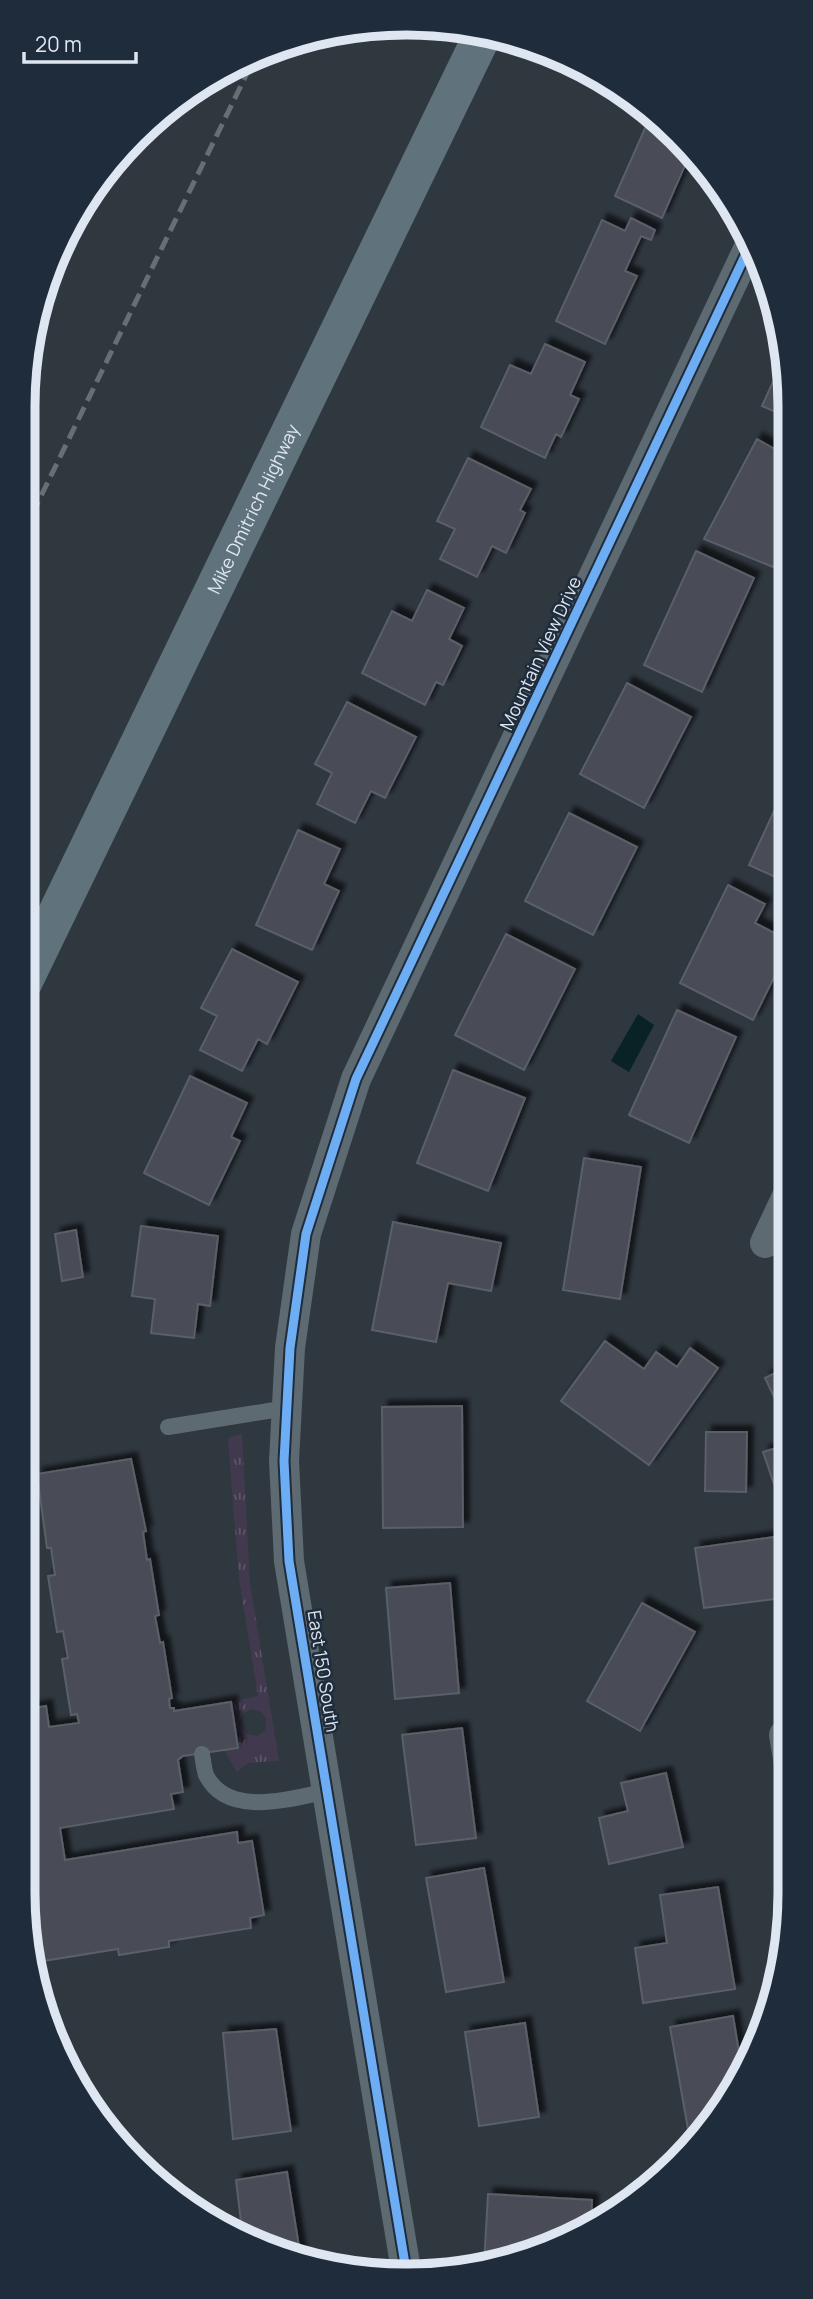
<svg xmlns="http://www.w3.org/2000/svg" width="813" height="2299" font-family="Manrope,sans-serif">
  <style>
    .grass { fill: url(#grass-tufts); fill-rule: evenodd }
    .water { fill: #082225 }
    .building { fill: #484c57; stroke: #5a5f67; stroke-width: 2; filter: url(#shadow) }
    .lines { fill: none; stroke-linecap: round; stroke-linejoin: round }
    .service { stroke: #5e6a71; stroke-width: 16 }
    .minor { stroke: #5e6a71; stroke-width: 30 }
    .trunk { stroke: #60737c; stroke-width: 38 }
    .rail { stroke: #656f75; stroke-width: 5; stroke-dasharray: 14 7; stroke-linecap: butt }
    .cycleway-casing { stroke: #1f2c3c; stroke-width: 13 }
    .cycleway { stroke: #6dadf4; stroke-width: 9 }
    .labels { text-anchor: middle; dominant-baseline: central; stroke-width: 5; stroke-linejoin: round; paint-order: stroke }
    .street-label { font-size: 18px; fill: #dee6f1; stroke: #1f2c3c }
    .rim { fill: none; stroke: #dee6f1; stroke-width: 9 }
  </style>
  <defs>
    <pattern id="grass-tufts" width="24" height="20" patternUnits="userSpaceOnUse" patternTransform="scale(1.75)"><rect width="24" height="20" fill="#413a4e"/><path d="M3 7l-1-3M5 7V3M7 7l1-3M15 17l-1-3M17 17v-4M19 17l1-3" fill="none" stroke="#5c5668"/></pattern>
    <filter id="shadow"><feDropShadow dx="6" dy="-6" stdDeviation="2" flood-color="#0009"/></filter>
  </defs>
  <rect width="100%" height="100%" fill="#2f373f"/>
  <path class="grass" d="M242 1434 250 1583 279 1761 248 1763 237 1772 224 1750 218 1704 258 1696 239 1579 228 1440 229 1437ZM251 1709 261 1712 267 1720 265 1731 257 1736 247 1734 239 1724 242 1714Z"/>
  <path class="water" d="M638 1014 654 1025 629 1072 611 1061Z"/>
  <path class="building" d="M650 117 687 147 685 151 690 154 662 218 615 196Z
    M631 218 655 230 651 240 641 236 625 271 637 276 605 344 556 321 602 220 625 231Z
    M545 344 585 362 570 395 579 399 561 437 556 434 545 458 481 427 510 365 531 374Z
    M786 353 787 356V417L762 406Z
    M757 439 787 456V540L773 567 704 539Z
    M468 458 531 489 520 510 525 513 506 553 492 546 477 577 440 559 455 529 437 521Z
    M696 551 754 578 702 692 644 665Z
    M427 590 464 608 449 639 462 646 443 685 436 682 425 705 362 673 392 611 412 621Z
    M627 683 691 717 644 808 580 774Z
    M347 702 416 737 385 798 371 791 355 823 317 804 332 773 315 764Z
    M788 781V883L749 865Z
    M569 813 637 847 593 935 525 901Z
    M298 830 340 849 324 884 339 891 312 950 256 925Z
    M728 885 765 904 755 923 788 940V949L753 1020 680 983Z
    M506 934 575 969 524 1070 455 1035Z
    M232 949 298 982 267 1044 258 1039 242 1071 200 1050 217 1016 201 1008Z
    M677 1010 736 1037 689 1143 629 1115Z
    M453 1070 525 1098 488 1191 417 1163Z
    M190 1076 247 1103 231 1137 240 1141 209 1205 144 1173Z
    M584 1158 641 1167 620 1299 563 1290Z
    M393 1222 501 1243 491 1291 448 1283 436 1342 372 1330Z
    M141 1226 218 1236 210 1306 198 1304 194 1338 151 1333 155 1299 132 1296Z
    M76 1230 83 1277 62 1281 55 1234Z
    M605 1341 644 1369 656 1352 677 1367 690 1348 718 1368 649 1465 561 1401Z
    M789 1366V1428L765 1378Z
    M462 1406 463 1527 383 1528 382 1407Z
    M706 1432H747L746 1492 705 1491Z
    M789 1444V1480L774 1484 763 1452Z
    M131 1459 146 1531 143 1532 147 1560 150 1559 159 1615 155 1616 160 1643 163 1642 172 1698 169 1699 170 1708H174V1711L231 1702 238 1748 183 1756 178 1760 183 1792 171 1794 174 1809 60 1828 65 1860 237 1832 238 1843 252 1841 264 1915 250 1918 251 1928 169 1941V1947L119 1955 118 1949 37 1962 23 1893V1710L46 1706 49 1727 79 1723 77 1714 71 1715 62 1659 68 1658 63 1631 57 1632 48 1576 55 1575 51 1548H47L37 1474Z
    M789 1535 790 1597 704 1608 695 1548Z
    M450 1583 459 1693 395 1699 386 1588Z
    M642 1603 695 1632 640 1731 587 1701Z
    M462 1728 476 1838 416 1845 402 1735Z
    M666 1773 683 1847 609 1864 599 1818 628 1811 621 1783Z
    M484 1868 504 1982 446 1992 426 1878Z
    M718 1887 735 1989 643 2003 635 1948 667 1943 660 1895Z
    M733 2016 742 2070 725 2106 706 2126 688 2129 670 2027Z
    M525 2023 539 2117 479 2126 465 2032Z
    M276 2029 291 2131 233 2139 223 2033Z
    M287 2172 300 2253 295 2254 243 2239 236 2180Z
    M488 2194 592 2200 591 2225 505 2263 484 2265Z"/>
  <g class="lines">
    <path class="service" d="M168 1427 287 1408
      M23 1512 30 1559
      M202 1754C203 1760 204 1769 206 1775 228 1819 292 1798 328 1791"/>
    <path class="minor" d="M765 1243 789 1192
      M784 1735 790 1770
      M406 2270 289 1561 284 1461 290 1348 306 1234 356 1079 752 241"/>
    <path class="trunk" id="s1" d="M23 983 483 34"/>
    <path class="rail" d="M23 533 253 61"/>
    <defs>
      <path id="cycleway" d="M406 2270 289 1561 284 1461 290 1348 306 1234 356 1079 752 241"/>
    </defs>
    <use href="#cycleway" class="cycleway-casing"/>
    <use href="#cycleway" class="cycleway"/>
  </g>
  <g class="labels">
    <g class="street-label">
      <text stroke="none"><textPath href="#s1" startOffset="527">Mike Dmitrich Highway</textPath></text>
      <text transform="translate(540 653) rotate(-65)">Mountain View Drive</text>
      <text transform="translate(324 1671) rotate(81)">East 150 South</text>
    </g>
  </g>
  <path d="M0 0H813V2299H0ZM406 35H407A371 371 0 0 1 778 406V1893A371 371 0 0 1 407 2264H406A371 371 0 0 1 35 1893V406A371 371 0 0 1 406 35Z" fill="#1f2c3c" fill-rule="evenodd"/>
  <path class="rim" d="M406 35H407A371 371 0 0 1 778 406V1893A371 371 0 0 1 407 2264H406A371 371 0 0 1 35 1893V406A371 371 0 0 1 406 35Z"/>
  <path d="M24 52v10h112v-10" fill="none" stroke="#dee6f1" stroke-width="3.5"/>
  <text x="35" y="52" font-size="21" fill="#dee6f1" stroke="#1f2c3c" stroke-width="5" paint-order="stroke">20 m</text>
</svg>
